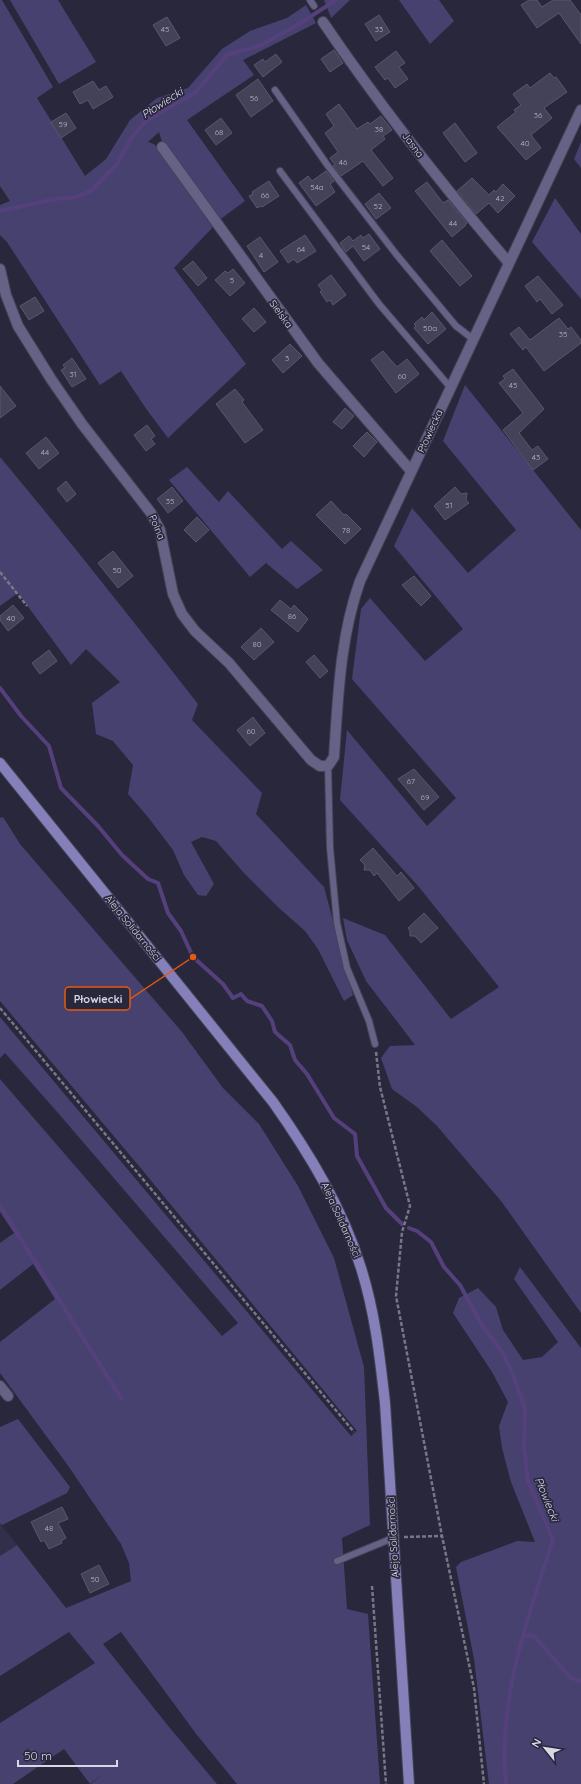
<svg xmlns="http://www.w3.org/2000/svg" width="581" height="1784" font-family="Quicksand,sans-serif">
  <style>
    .built { fill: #322f4a }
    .green { fill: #474170 }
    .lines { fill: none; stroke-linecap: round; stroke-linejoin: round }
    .stream { stroke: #54417c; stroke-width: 4 }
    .building { fill: #444258; stroke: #58576e }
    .lane-casing { stroke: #454357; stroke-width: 8 }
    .street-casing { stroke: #454357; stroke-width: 12 }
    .secondary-casing { stroke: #454357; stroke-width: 12 }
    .path { stroke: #787788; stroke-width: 2.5; stroke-dasharray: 4 2; stroke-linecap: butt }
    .lane { stroke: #656286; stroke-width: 6 }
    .street { stroke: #656286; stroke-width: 10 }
    .secondary { stroke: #8580b9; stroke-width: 10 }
    .labels { text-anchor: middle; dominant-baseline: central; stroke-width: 3.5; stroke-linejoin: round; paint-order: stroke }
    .number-label { font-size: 8px; fill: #b3b2c2 }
    .street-label { font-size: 10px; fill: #d8d8e5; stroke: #29273c }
    .water-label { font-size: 11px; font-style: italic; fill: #dcdbf2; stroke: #29273c }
    .leader { fill: none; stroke: #e8590c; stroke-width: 1.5 }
    .callout-dot { fill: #e8590c; stroke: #29273c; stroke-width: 1.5 }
    .callout { fill: #29273c; stroke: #e8590c; stroke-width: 1.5 }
    .callout-label { font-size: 11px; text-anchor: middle; font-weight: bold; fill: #d8d8e5 }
  </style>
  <rect width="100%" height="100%" fill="#29273c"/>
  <path class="built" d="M0 1523 17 1545 0 1556Z"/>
  <path class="green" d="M0 0H2L53 87 37 98 85 176 106 159 130 120 157 98 188 88 222 49 250 31 287 18 306 5 316 23 243 60 254 75 187 120 245 201 218 221 162 142 159 132 148 142 154 144 213 227 174 268 246 364 168 438 147 410 121 371 100 385 7 242 0 235V205L10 201 0 186Z
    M10 0H58L96 62 59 84Z
    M324 0H350L331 18Z
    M399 0H439L454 21 430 44Z
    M581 142V168L574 159Z
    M555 198 581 234V299L532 242Z
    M465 385 581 530V1313L501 1201 437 1126 417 1107 392 1089 381 1058 390 1046 415 1045 366 981 347 940 343 918 385 935 451 1019 499 987 419 887 340 800 347 730 427 826 456 798 352 679 361 609 370 598 425 661 463 629 394 546 412 508 468 573 516 530 443 441Z
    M0 457C68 538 133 621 198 704L192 720 262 793 256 814 324 887 353 995 344 1001 318 949 305 931 279 908 244 873 216 841 202 837 191 842 214 884 206 896 198 895 184 875 173 850 148 817 128 794 133 765 113 741 96 734 92 703 120 682 86 649 71 665 18 593 0 606Z
    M187 467 219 502 228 491 282 549 291 541 323 570 297 589 266 563 250 577 169 480Z
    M3 817 20 844 182 1032 223 1088 259 1124 298 1186 334 1258 364 1367 370 1525 342 1538 347 1609 368 1614 380 1784H237L197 1735 121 1632 103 1644 169 1727 217 1784H91L103 1774 90 1784 64 1749 13 1784H0V1723L95 1663 69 1632 0 1676V1556L17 1545 66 1608 131 1581 129 1563 121 1544 69 1467 0 1373V1342L55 1299 33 1264 0 1290V1243L14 1233 0 1212V1079L222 1336 238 1323 59 1114 5 1053 0 1058V1017L351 1436 357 1431 139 1166 0 1001V818Z
    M520 1267 581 1348V1784H489L474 1659 456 1567 461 1562 517 1541 535 1542 511 1482 502 1448 499 1426 508 1402 492 1372 453 1313 459 1298 478 1288 496 1307 503 1330 523 1360 542 1357 558 1342 514 1279Z
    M18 1419 70 1487 67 1493 2 1525 0 1523V1427Z"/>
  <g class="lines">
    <path class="stream" d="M0 211 55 199 76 197 91 191 117 164 132 137 146 121 196 92 227 55 261 45 299 24 336 0
      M0 688 21 716 49 746 61 788 98 826 122 855 148 879 158 883 168 913 181 931 193 957 223 984 233 998 241 994 247 1001 262 1006 272 1021 275 1032 290 1045 295 1060 307 1074 334 1118 355 1134 357 1156 386 1208 402 1224
      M0 1206 121 1398
      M409 1228 417 1231 431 1242 444 1267 460 1285 482 1325 503 1353 512 1372 525 1409 524 1448 528 1481 553 1540C528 1616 497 1703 506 1784
      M524 1635 534 1636 571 1678 581 1681"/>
  </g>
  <path class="building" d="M529 0H537L542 7 553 0H570L581 15V44L559 13 537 28 521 5Z
    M379 15 390 32 376 41 365 24Z
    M167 17 180 38 166 46 153 25Z
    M334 50 343 63 330 72 321 59Z
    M396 51 405 63 399 67 408 79 395 88 388 78 385 80 375 67Z
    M276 54 282 62 263 77 254 65 263 59 265 62Z
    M550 73 554 78 556 77 567 92 544 108 552 118 531 135 541 148 526 160 497 127 516 112 514 110 521 105 513 94 527 84 530 88Z
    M258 79 273 101 251 117 236 95Z
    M93 81 99 90 106 86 113 97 93 109 88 100 80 104 73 92Z
    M339 104 357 129 368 122 370 124 381 116 392 130 383 136 385 139 371 150 393 178 383 186 363 161 341 176 333 166 335 165 330 158 338 152 325 133 334 126 326 114Z
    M66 113 76 128 61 138 51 122Z
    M221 118 232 133 216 145 205 130Z
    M455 123 477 153 465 162 443 133Z
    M326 171 334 181 330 184 335 192 316 206 299 183 308 176 312 181Z
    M472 178 489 195 494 190 496 192 503 184 515 196 498 213 489 203 476 214 457 191Z
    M269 181 279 196 262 207 261 206 257 208 249 196 253 194 252 192Z
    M427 182 443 203 448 200 467 223 465 224 466 225 452 237 415 191Z
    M379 193 391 208 376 219 365 204Z
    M369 234 380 249 364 261 353 246 346 252 340 243 349 236 353 241 361 235 363 238Z
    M305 235 316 251 297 263 294 259 288 263 280 251Z
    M260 237 278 262 264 272 247 246Z
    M442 240 472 276 460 286 430 251Z
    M193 261 207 278 198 286 183 269Z
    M233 269 245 283 230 296 215 280 225 271 228 273Z
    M331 275 346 295 333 305 330 300 327 302 320 292 322 290 318 285Z
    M538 276 563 305 552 314 540 299 537 302 525 286Z
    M35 297 44 311 29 320 20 306Z
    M254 308 266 322 254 332 242 319Z
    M432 312 446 329 428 344 414 328 416 326 414 324 422 317 424 320Z
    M559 318 568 329 571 327 581 340V343L544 371 526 347 523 350 510 334 519 327 530 340Z
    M290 344 302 356 283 373 272 360Z
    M383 351 397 367 407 359 419 374 396 393 371 360Z
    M72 358 86 379 72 387 61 370 65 368 63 365Z
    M513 369 544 409 519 433 532 450 538 446 548 459 533 470 503 430 523 413 499 383 505 379 503 376Z
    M0 386 16 406 0 418Z
    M235 389 244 400 242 402 263 430 245 443 216 404Z
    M345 408 354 416 342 429 333 422Z
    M147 425 155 436 151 439 155 444 146 451 134 435Z
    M367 432 377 442 364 457 353 446Z
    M46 437 59 453 39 469 26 453Z
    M66 481 76 494 67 502 57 489Z
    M172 487 183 501 168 513 157 499Z
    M455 487 461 494 467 493 466 500 469 503 445 520 434 506Z
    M331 501 344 515 346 514 361 529 345 544 316 515Z
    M197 517 209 530 196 542 184 530Z
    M113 551 133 576 118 588 98 563Z
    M414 576 431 596 421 606 402 585Z
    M280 600 291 609 294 605 308 619 298 632 271 610Z
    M13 605 24 618 8 631 0 620V616Z
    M261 628 274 642 254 660 241 647Z
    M49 650 57 661 40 674 32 663Z
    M314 655 328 671 320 678 306 662Z
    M253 717 265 733 250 746 237 730Z
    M414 769 439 797 424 810 398 779Z
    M373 848 397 876 401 872 414 888 399 901 377 873 374 876 370 870H364L365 865 360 860Z
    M424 913 438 928 421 943 415 936H410V931L408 928Z
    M62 1507 68 1519 58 1523 66 1538 61 1541 62 1543 49 1549 44 1540 41 1542 31 1522Z
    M99 1565 109 1584 90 1593 81 1574Z"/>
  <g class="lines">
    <defs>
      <path id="lane" d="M310 0 314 6
        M275 90 328 166 396 254 456 326 473 339
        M280 171 379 304 450 387
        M328 766 330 848 337 923 347 968 369 1021 375 1044
        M337 1561 393 1538"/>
      <path id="street" d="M323 22C380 106 443 186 509 263
        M162 147 318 363 411 471
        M0 269 6 295 18 326 51 379 82 424 151 513 160 530 173 594 182 614 195 631 229 663 311 760 320 766H328L334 757C338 697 340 637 360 581L581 110
        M0 1386 8 1396"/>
      <path id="secondary" d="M0 763 273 1102C309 1153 342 1207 361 1268 375 1312 380 1358 385 1403L409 1784"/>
    </defs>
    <use href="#lane" class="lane-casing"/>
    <use href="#street" class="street-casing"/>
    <use href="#secondary" class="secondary-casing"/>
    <path class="path" d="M0 572 27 606
      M0 1008 354 1432
      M376 1052 380 1087 410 1206 402 1232 396 1296 442 1536 474 1688 484 1784
      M404 1537 442 1536
      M372 1586 386 1784"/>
    <use href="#lane" class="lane"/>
    <use href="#street" class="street"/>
    <use href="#secondary" class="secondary"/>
  </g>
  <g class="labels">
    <g class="number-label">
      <text x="165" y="29">45</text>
      <text x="379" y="29">33</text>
      <text x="254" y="98">56</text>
      <text x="538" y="115">36</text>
      <text x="63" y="124">59</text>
      <text x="379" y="129">38</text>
      <text x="219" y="132">68</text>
      <text x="525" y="143">40</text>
      <text x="343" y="162">46</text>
      <text x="317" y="187">54a</text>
      <text x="265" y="195">66</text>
      <text x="500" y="198">42</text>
      <text x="378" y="206">52</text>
      <text x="453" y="223">44</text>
      <text x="366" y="247">54</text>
      <text x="301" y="249">64</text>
      <text x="261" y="255">4</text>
      <text x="232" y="280">5</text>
      <text x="430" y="328">50a</text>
      <text x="563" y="334">35</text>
      <text x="287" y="358">3</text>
      <text x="73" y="374">31</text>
      <text x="402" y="376">60</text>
      <text x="513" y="385">45</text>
      <text x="45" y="452">44</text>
      <text x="536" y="457">43</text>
      <text x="170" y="501">35</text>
      <text x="449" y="505">51</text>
      <text x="346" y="530">78</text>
      <text x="117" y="570">50</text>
      <text x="292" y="616">86</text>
      <text x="11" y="618">40</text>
      <text x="257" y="644">80</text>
      <text x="251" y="731">60</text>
      <text x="411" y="781">67</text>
      <text x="425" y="797">69</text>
      <text x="49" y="1528">48</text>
      <text x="95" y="1579">50</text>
    </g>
    <g class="street-label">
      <text transform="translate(413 145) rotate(53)">Jasna</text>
      <text transform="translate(281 314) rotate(54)">Sielska</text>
      <text transform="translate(430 431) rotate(-65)">Płowiecka</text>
      <text transform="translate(157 527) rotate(67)">Polna</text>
      <text transform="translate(133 928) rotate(51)">Aleja Solidarności</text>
      <text transform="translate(341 1220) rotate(66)">Aleja Solidarności</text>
      <text transform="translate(393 1537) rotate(-93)">Aleja Solidarności</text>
    </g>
    <g class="water-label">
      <text transform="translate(162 103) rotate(-33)">Płowiecki</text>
      <text transform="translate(547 1499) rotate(68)">Płowiecki</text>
    </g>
  </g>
  <path class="leader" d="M193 957L130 999"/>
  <circle class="callout-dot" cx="193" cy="957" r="4"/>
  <rect class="callout" x="65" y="987" width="65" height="23" rx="4"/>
  <g class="callout-label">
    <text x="98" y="1003">Płowiecki</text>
  </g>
  <g transform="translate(545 1748) rotate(300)" stroke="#29273c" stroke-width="3" paint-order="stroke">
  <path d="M0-3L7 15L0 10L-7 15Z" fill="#d8d8e5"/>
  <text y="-6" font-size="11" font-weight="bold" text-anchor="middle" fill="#d8d8e5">N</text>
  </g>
  <path d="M18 1760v6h99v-6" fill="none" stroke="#d8d8e5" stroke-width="2"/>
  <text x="24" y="1760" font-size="12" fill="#d8d8e5" stroke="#29273c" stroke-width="3" paint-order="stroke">50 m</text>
</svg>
